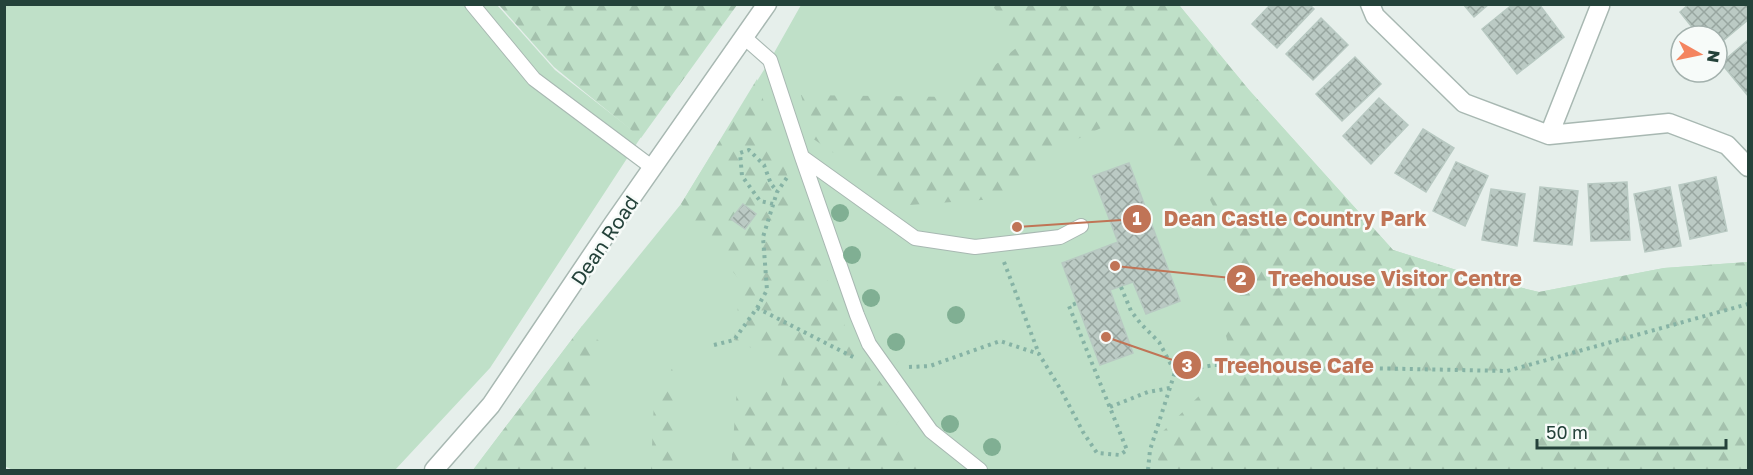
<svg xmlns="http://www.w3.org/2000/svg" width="1753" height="475" font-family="'Golos Text',sans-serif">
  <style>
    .green { fill: #bfe0c8 }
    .forest { fill: url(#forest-firs) }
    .building { fill: url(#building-cross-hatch); stroke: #b8c9c2; stroke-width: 1.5 }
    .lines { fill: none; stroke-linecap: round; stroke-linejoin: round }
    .lane-casing { stroke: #a8b8b2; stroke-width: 16 }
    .street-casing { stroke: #a8b8b2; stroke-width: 21 }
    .path { stroke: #86b3a5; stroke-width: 4; stroke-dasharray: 3 4.5; stroke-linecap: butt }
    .lane { stroke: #fff; stroke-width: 14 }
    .street { stroke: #fff; stroke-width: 18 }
    .tree { fill: #80af93 }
    .labels { text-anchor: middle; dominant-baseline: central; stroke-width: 5; stroke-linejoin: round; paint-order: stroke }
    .street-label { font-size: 20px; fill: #24423a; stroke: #f7fbf9 }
    .leader { fill: none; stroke: #c07456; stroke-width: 2 }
    .callout-dot { fill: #c07456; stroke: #f7fbf9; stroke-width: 2 }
    .mark-label { font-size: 18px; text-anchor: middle; font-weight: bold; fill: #fff }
    .callout-label { font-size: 21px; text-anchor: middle; font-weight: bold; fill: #c07456; stroke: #f7fbf9; stroke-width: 5; stroke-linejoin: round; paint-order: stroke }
  </style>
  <defs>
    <pattern id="forest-firs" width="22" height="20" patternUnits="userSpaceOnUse" patternTransform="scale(1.5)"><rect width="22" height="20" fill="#bfe0c8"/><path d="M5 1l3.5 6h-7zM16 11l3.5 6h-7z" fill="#a4c1ad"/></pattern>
    <pattern id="building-cross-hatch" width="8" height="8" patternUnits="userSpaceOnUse" patternTransform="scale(1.5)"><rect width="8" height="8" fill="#bbcac4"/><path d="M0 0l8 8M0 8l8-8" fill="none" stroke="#98a6a0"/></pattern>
  </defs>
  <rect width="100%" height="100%" fill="#e6efeb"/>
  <path class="green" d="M4 5H497L555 70 641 137 490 368 395 470H13L4 466Z
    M801 5H1179L1249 90 1393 250 1485 279 1539 292 1664 268 1748 262V470H473L582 326 681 204 770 60Z"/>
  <path class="forest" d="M499 5H737L641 138 554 67Z
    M992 5H1179L1249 90 1393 250 1485 279 1539 292 1664 268 1748 262V470H1161L1153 441 1200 395 1237 376 1223 325 1217 214 1190 160 1155 137 1101 128 1048 153 996 199 909 205 812 138 801 95 955 97 1021 44Z
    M757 79 780 156 849 337 903 415 889 434 934 470H731L737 388 779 393 787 364 734 340 741 282 681 204Z
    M582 326 608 349 592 358 589 470H473Z
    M677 360 675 470H651L654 400Z"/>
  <path class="building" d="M1271 4H1309L1314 9 1277 48 1252 24Z
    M1463 4H1489L1474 17Z
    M1513 4H1539L1564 37 1517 74 1482 29Z
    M1689 4H1748V20L1717 46V36H1699L1680 12Z
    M1321 18 1348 45 1313 80 1286 54Z
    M1748 40V96L1721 63Z
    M1355 57 1381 84 1342 121 1316 94Z
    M1379 98 1408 125 1371 164 1343 136Z
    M1423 129 1454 148 1426 192 1395 173Z
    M1456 162 1488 176 1465 226 1433 211Z
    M1129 163 1180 301 1146 314 1133 282 1110 290 1133 353 1100 365 1062 263 1118 242 1093 176Z
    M1716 177 1727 231 1690 239 1679 185Z
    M1627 182 1630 240 1591 241 1588 184Z
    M1540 187 1578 191 1572 245 1534 241Z
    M1670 187 1681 246 1645 252 1634 194Z
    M1491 189 1525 194 1517 246 1482 240Z
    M743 204 756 214 745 229 731 219Z"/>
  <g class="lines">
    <defs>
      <path id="lane" d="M472 4 534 79 653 168
        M745 38 770 60 802 157 857 315 869 344 931 431 980 470
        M802 157 915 238 975 247 1060 237 1081 226"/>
      <path id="street" d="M1370 4 1375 16 1464 103 1549 135 1669 123 1727 145 1748 167
        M1549 135 1600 6 1599 4
        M434 470 491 405 613 224 767 4"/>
    </defs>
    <use href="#lane" class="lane-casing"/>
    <use href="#street" class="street-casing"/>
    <path class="path" d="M773 204 760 201 742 176 740 153 749 150 764 165 771 184 777 191
      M1004 262 1039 354
      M1121 287 1131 311 1141 324 1159 342 1175 372
      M757 308 767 290 763 237 777 192 788 176
      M714 345 734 340 757 308 855 358
      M909 367 930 366 1000 341 1039 354 1061 390 1083 432 1097 453 1120 455 1127 450 1069 306 1077 303
      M1110 407 1148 392 1170 388
      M1148 470 1150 450 1175 372 1214 365 1507 371 1748 304"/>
    <use href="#lane" class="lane"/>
    <use href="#street" class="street"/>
  </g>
  <g class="tree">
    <circle cx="840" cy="213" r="9"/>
    <circle cx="852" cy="255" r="9"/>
    <circle cx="871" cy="298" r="9"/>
    <circle cx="956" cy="315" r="9"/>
    <circle cx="896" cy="342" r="9"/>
    <circle cx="950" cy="424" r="9"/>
    <circle cx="992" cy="447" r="9"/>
  </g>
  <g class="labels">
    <g class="street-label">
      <text transform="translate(604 240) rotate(-56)">Dean Road</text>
    </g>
  </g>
  <path class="leader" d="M1017 227L1137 219M1115 266L1241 279M1106 337L1187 365"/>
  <g class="callout-dot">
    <circle cx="1017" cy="227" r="6"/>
    <circle cx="1115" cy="266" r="6"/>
    <circle cx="1106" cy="337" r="6"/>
    <circle cx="1137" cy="219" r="15"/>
    <circle cx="1241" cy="279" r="15"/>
    <circle cx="1187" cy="365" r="15"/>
  </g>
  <g class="mark-label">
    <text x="1137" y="225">1</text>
    <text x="1241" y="285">2</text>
    <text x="1187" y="372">3</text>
  </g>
  <g class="callout-label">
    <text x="1295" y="226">Dean Castle Country Park</text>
    <text x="1395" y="286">Treehouse Visitor Centre</text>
    <text x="1294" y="373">Treehouse Cafe</text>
  </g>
  <rect width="1753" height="475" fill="none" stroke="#24423a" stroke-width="12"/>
  <g transform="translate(1699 54) rotate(99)"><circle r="28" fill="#f7fbf9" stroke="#a3b1ad" stroke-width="1.5"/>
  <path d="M0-4.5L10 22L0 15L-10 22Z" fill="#f4845f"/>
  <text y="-9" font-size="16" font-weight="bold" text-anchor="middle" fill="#24423a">N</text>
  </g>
  <path d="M1537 439v9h189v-9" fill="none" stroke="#24423a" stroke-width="3"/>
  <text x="1546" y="439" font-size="18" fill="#24423a" stroke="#f7fbf9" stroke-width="4.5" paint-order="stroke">50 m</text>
</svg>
